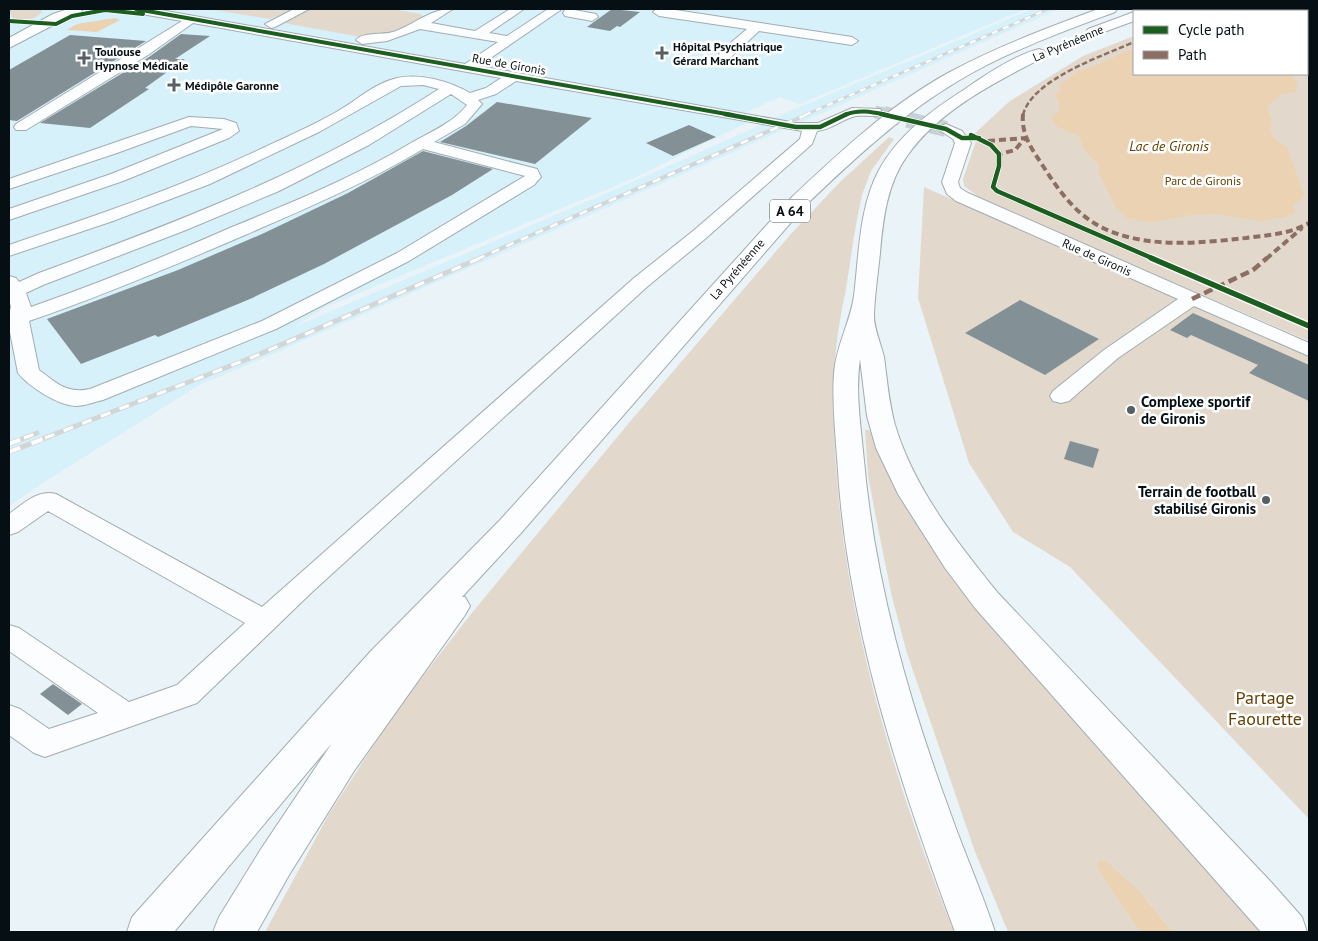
<svg xmlns="http://www.w3.org/2000/svg" width="1318" height="941" font-family="'PT Sans',sans-serif">
  <style>
    .built { fill: #d7f1fb }
    .green { fill: #e2d9cc }
    .water { fill: #ead2b2 }
    .building { fill: #839196 }
    .lines { fill: none; stroke-linecap: round; stroke-linejoin: round }
    .minor-tunnel-far1 { stroke: #c8d1d5; stroke-width: 13; stroke-dasharray: 13 7; stroke-linecap: butt }
    .minor-tunnel { stroke: #c8d1d5; stroke-width: 16; stroke-dasharray: 16 8; stroke-linecap: butt }
    .minor-casing { stroke: #a2acb0; stroke-width: 2 }
    .major-casing { stroke: #a2acb0; stroke-width: 2 }
    .highway-casing { stroke: #a2acb0; stroke-width: 2 }
    .minor { fill: #fcfdfe; fill-rule: evenodd }
    .major { fill: #fcfdfe; fill-rule: evenodd }
    .highway { fill: #fcfdfe; fill-rule: evenodd }
    .rail-far3-casing { stroke: #d3d6d7; stroke-width: 3 }
    .rail-far2-casing { stroke: #d3d6d7; stroke-width: 4 }
    .rail-far1-casing { stroke: #d3d6d7; stroke-width: 5 }
    .rail-casing { stroke: #d3d6d7; stroke-width: 5.5 }
    .rail-far3 { stroke: #fff; stroke-width: 2; stroke-dasharray: 6; stroke-linecap: butt }
    .rail-far2 { stroke: #fff; stroke-width: 2.5; stroke-dasharray: 8; stroke-linecap: butt }
    .rail-far1 { stroke: #fff; stroke-width: 3; stroke-dasharray: 10; stroke-linecap: butt }
    .rail { stroke: #fff; stroke-width: 4; stroke-dasharray: 12; stroke-linecap: butt }
    .quiet-far2 { stroke: #8d6e63; stroke-width: 2.5; stroke-dasharray: 5.5 2.5; stroke-linecap: butt }
    .quiet-far1 { stroke: #8d6e63; stroke-width: 4; stroke-dasharray: 7 4; stroke-linecap: butt }
    .quiet { stroke: #8d6e63; stroke-width: 4.5; stroke-dasharray: 9 4.5; stroke-linecap: butt }
    .cycleway-far2-casing { stroke: #fff; stroke-width: 5.5 }
    .cycleway-far1-casing { stroke: #fff; stroke-width: 6 }
    .cycleway-casing { stroke: #fff; stroke-width: 8 }
    .cycleway-far2 { stroke: #1b5e20; stroke-width: 4 }
    .cycleway-far1 { stroke: #1b5e20; stroke-width: 4.5 }
    .cycleway { stroke: #1b5e20; stroke-width: 5.5 }
    .poi-dot { fill: #565f63; stroke: #fff; stroke-width: 2 }
    .labels { text-anchor: middle; dominant-baseline: central; stroke-width: 5; stroke-linejoin: round; paint-order: stroke }
    .far-street-label { font-size: 12px; fill: #061014; stroke: #fff }
    .far-poi-label { font-size: 12px; font-weight: bold; fill: #061014; stroke: #fff; text-anchor: start }
    .far-park-label { font-size: 12px; fill: #654003; stroke: #fff }
    .far-water-label { font-size: 14px; font-style: italic; fill: #654103; stroke: #fff }
    .shield { fill: #fff; stroke: #51585a; stroke-width: 1 }
    .shield-label { font-size: 14px; font-weight: bold; fill: #061014 }
    .poi-label { font-size: 15px; font-weight: bold; fill: #061014; stroke: #fff; text-anchor: start }
    .near-park-label { font-size: 18px; fill: #654003; stroke: #fff }
  </style>
  <rect width="100%" height="100%" fill="#eaf3f7"/>
  <path class="built" d="M9 9H147L290 39 750 121 632 179 326 307 292 328 646 176 765 123 771 119 1032 9H1059L257 361 201 384 41 484 9 506Z
    M156 9H1026L800 104 780 97 742 114Z"/>
  <path class="green" d="M9 9H41L42 11C35 22 24 19 13 20Z
    M208 9H296L270 19Z
    M308 9H392L421 14 422 20 398 33 361 37 284 23 285 20Z
    M1204 9H1309V341L983 200 964 186 963 179 976 141 974 134 1010 101 1083 56 1134 36V74H1307V11H1197Z
    M889 137 894 139 871 171 862 195C855 226 851 257 846 289 842 308 838 329 836 349 822 544 882 752 954 932H265L329 814 398 708 471 614 628 424 790 235 839 183Z
    M924 187 1309 356V819L1070 567 1013 532 969 463 918 298Z
    M865 430H870C892 491 927 542 964 594L1267 932H1172L1143 895 1124 907 1140 932H1008L974 849 907 653 892 597 876 518 868 475Z"/>
  <path class="water" d="M1270 9H1309V59L1307 60V11H1264Z
    M115 18 120 20 97 32 67 30 77 24Z
    M1134 48V74H1291L1297 85 1296 92 1282 94 1267 106 1272 122 1270 129 1275 140 1287 147 1304 195 1293 206 1296 212 1284 217 1261 221 1217 214 1190 215 1155 222 1141 221 1127 218 1116 207 1099 174V165C1090 156 1082 150 1080 137L1056 126 1051 117 1058 113 1060 105 1055 94 1061 91 1060 84 1070 78 1075 72 1097 65Z
    M1099 861H1106L1143 895 1172 932H1140L1097 867Z"/>
  <path class="building" d="M612 9 640 12 620 27 617 26 610 31 587 27Z
    M181 34 210 36 175 59H185L145 88 149 89 90 128 40 123 149 57Z
    M70 35 146 41 17 121 9 120V70Z
    M497 102 592 118 535 164 440 142 466 126Z
    M689 125 716 137 673 156 646 143Z
    M423 151 493 169 452 195 324 264 250 299 158 337 155 335 81 364 47 319 178 270 262 234 348 193Z
    M1020 300 1099 339 1045 375 965 333Z
    M1193 313 1309 365V401L1249 373 1258 365 1191 335 1187 338 1170 330Z
    M1070 441 1099 449 1093 468 1064 459Z
    M53 684 82 704 68 715 40 694Z"/>
  <g class="lines">
    <path class="minor-tunnel-far1" d="M875 112 890 115"/>
    <path class="minor-tunnel" d="M884 114 946 129"/>
    <defs>
      <path id="minor" d="M130 9H155L465 64 498 42 420 29 387 41 362 44 356 40C362 32 382 35 393 32 414 25 431 8 453 9L431 23 475 31 510 9H524L489 33 507 36 548 9H562L479 66 796 123H818L852 108 880 109 882 112 880 115C872 117 864 115 856 116 842 119 831 130 817 131L812 144 705 239 648 286 311 593 197 703 45 757 34 753 9 735V705L20 709 49 729 98 713 9 651V625L19 628 129 702 177 685 245 623 48 511 18 532 9 535V514C23 504 38 489 56 494L262 607 634 278 693 231 800 139 802 131 516 81 496 94 478 100 482 104 465 124 434 142 537 169 541 177 534 185 409 261 276 329 103 400C94 402 84 406 76 406 59 406 28 386 18 373L9 327V314L11 307 9 299V276L16 278 19 282 39 273C180 221 312 171 439 89L423 85 401 86 319 132 210 184 113 221 9 256V245C95 216 181 187 263 148 288 136 314 125 338 111 357 100 375 83 397 78 421 73 449 81 470 93L486 88 501 78 193 23 148 55 26 130H16L14 127 16 124 182 21 136 13ZM451 94 467 105C453 123 430 132 411 143 354 177 293 202 232 227 166 256 99 283 31 307L26 293 43 285 186 230 279 191 369 145ZM423 149 525 176 397 253 262 321 90 389C66 394 57 383 39 370L29 321C102 296 173 266 245 235 305 209 366 183 423 149Z
        M294 9H309L275 27 271 28 265 24Z
        M569 9 596 14 598 17 592 21 565 16 563 13 565 10Z
        M656 9H669L852 37 858 41 852 45 759 31 731 57H721L719 54 721 51 747 29 659 16 653 12Z
        M189 117 224 119 236 123 239 131 229 138 123 181 9 220V209L111 174 223 129 191 126 117 153 9 189V179Z
        M946 124 962 131 971 143 958 182 960 188 968 193 1309 343V356L1194 306 1118 358 1069 401 1061 403 1053 401 1050 396 1053 391 1104 350 1178 299 956 201 947 194 942 182 955 143 953 139 938 129 941 126Z"/>
      <path id="major" d="M68 9H80L82 11 80 14 63 20 9 48V38L53 14Z"/>
      <path id="highway" d="M1098 9H1117L1115 12C1062 32 1006 52 958 81 901 115 854 159 807 204L521 533 462 597H465L470 606 465 615 354 771 289 875 257 932H213L219 917 261 849 332 743 174 932H127L132 917 370 652 501 519 793 196C841 151 890 105 948 73 996 47 1047 28 1098 9Z
        M1134 12V21L1093 36 1088 35 1086 32 1088 29Z
        M1039 49 1044 51 1047 54 1044 57C996 82 939 110 907 156 887 184 883 219 880 253 878 273 875 293 874 313 873 327 881 344 884 357 887 380 889 403 895 425 914 488 956 541 997 592L1271 882 1302 917 1307 932H1261L975 608 945 568 898 494 876 448 867 416 860 359C855 392 861 427 864 461 875 582 908 698 950 812 964 852 982 892 995 932H955C898 778 846 622 837 457 835 429 832 401 834 373 836 346 850 323 854 296 859 255 859 207 879 170 898 135 932 110 965 89 985 75 1015 55 1039 49Z"/>
    </defs>
    <use href="#minor" class="minor-casing"/>
    <use href="#major" class="major-casing"/>
    <use href="#highway" class="highway-casing"/>
    <use href="#minor" class="minor"/>
    <use href="#major" class="major"/>
    <use href="#highway" class="highway"/>
    <defs>
      <path id="rail-far3" d="M805 115 1048 9"/>
      <path id="rail-far2" d="M477 259 808 114"/>
      <path id="rail-far1" d="M24 438 37 433
        M45 438 253 357 480 258"/>
      <path id="rail" d="M9 444 27 437
        M9 452 48 437"/>
    </defs>
    <use href="#rail-far3" class="rail-far3-casing"/>
    <use href="#rail-far2" class="rail-far2-casing"/>
    <use href="#rail-far1" class="rail-far1-casing"/>
    <use href="#rail" class="rail-casing"/>
    <use href="#rail-far3" class="rail-far3"/>
    <use href="#rail-far2" class="rail-far2"/>
    <use href="#rail-far1" class="rail-far1"/>
    <use href="#rail" class="rail"/>
    <path class="quiet-far2" d="M1256 11 1262 9
      M1023 115C1032 79 1103 56 1134 42"/>
    <path class="quiet-far1" d="M1023 114C1021 135 1032 149 1043 166 1059 191 1076 215 1103 228 1147 249 1200 243 1246 238 1268 235 1290 234 1309 223
      M988 141 1025 138 1015 150 1000 154
      M1266 259 1302 228"/>
    <path class="quiet" d="M1192 299 1253 270 1267 258"/>
    <defs>
      <path id="cycleway-far2" d="M136 9 732 115
        M9 21 56 24 72 16 105 10 143 14
        M845 115C859 109 872 112 887 115"/>
      <path id="cycleway-far1" d="M725 114 796 127H820L847 114
        M881 114 946 129 962 138H979
        M971 135 991 145 999 154V166L993 187 997 191 1154 259"/>
      <path id="cycleway" d="M1151 258 1309 326"/>
    </defs>
    <use href="#cycleway-far2" class="cycleway-far2-casing"/>
    <use href="#cycleway-far1" class="cycleway-far1-casing"/>
    <use href="#cycleway" class="cycleway-casing"/>
    <use href="#cycleway-far2" class="cycleway-far2"/>
    <use href="#cycleway-far1" class="cycleway-far1"/>
    <use href="#cycleway" class="cycleway"/>
  </g>
  <g class="poi-dot">
    <path d="M659.5 45.5h5v5h5v5h-5v5h-5v-5h-5v-5h5z"/>
    <path d="M81.5 50.5h5v5h5v5h-5v5h-5v-5h-5v-5h5z"/>
    <path d="M171.5 77.5h5v5h5v5h-5v5h-5v-5h-5v-5h5z"/>
    <circle cx="1131" cy="410" r="5"/>
    <circle cx="1266" cy="500" r="5"/>
  </g>
  <g class="labels">
    <g class="far-street-label">
      <text transform="translate(1068 43) rotate(-23)">La Pyrénéenne</text>
      <text transform="translate(509 64) rotate(10)">Rue de Gironis</text>
      <text transform="translate(1097 257) rotate(24)">Rue de Gironis</text>
      <text transform="translate(737 269) rotate(-49)">La Pyrénéenne</text>
    </g>
    <g class="far-poi-label">
      <text x="673" y="46">Hôpital Psychiatrique<tspan x="673" dy="14">Gérard Marchant</tspan></text>
      <text x="95" y="51">Toulouse<tspan x="95" dy="14">Hypnose Médicale</tspan></text>
      <text x="185" y="85">Médipôle Garonne</text>
    </g>
    <g class="far-park-label">
      <text x="1203" y="180">Parc de Gironis</text>
    </g>
    <g class="far-water-label">
      <text x="1169" y="146">Lac de Gironis</text>
    </g>
    <rect class="shield" x="770" y="199.5" width="40" height="23" rx="4"/>
    <g class="shield-label">
      <text x="790" y="211">A 64</text>
    </g>
    <g class="poi-label">
      <text x="1141" y="401">Complexe sportif<tspan x="1141" dy="17">de Gironis</tspan></text>
      <text x="1256" y="491" text-anchor="end">Terrain de football<tspan x="1256" dy="17">stabilisé Gironis</tspan></text>
    </g>
    <g class="near-park-label">
      <text x="1265" y="697">Partage<tspan x="1265" dy="21">Faourette</tspan></text>
    </g>
  </g>
  <rect width="1318" height="941" fill="none" stroke="#061014" stroke-width="20"/>
  <rect x="1133" y="10" width="175" height="65" fill="#ffffff" stroke="#9b9fa1"/>
  <rect x="1143" y="26" width="25" height="8" fill="#1b5e20" stroke="#9b9fa1"/>
  <text x="1178" y="35" font-size="15" fill="#061014">Cycle path</text>
  <rect x="1143" y="51" width="25" height="8" fill="#8d6e63" stroke="#9b9fa1"/>
  <text x="1178" y="60" font-size="15" fill="#061014">Path</text>
</svg>
